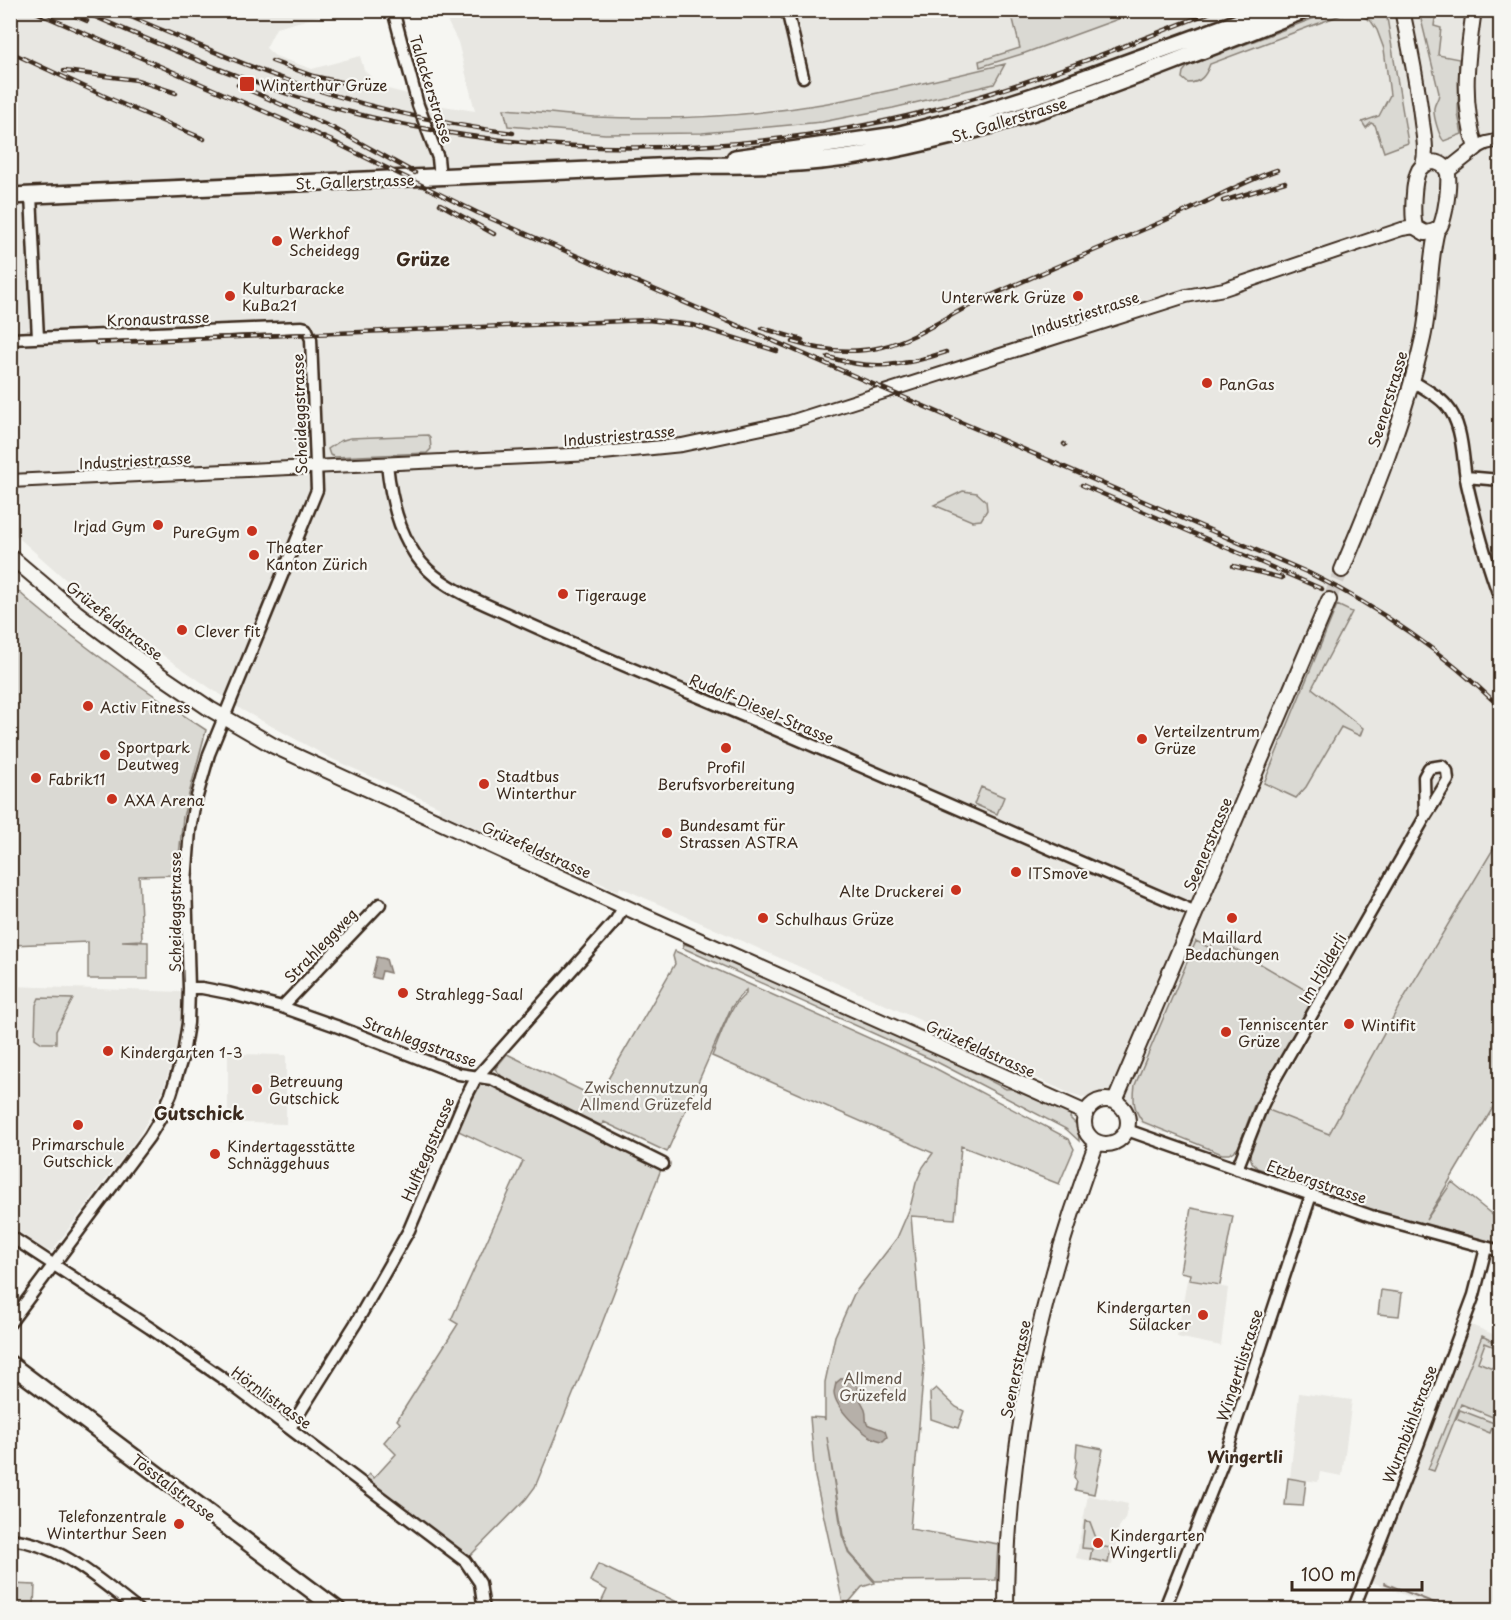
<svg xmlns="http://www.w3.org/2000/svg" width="1511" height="1620" font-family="'Playpen Sans',sans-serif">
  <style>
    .built { fill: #e8e7e2; fill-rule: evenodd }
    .green { fill: #dad9d3; stroke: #8a8278; stroke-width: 1.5 }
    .water { fill: #b6b0a9; stroke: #857a71; stroke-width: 1.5 }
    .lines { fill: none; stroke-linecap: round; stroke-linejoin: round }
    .stream { stroke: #857a71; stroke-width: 2 }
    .secondary-tunnel { stroke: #d1cdc8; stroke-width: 14; stroke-dasharray: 14 7; stroke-linecap: butt }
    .minor-casing { stroke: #3b2a1e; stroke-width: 15 }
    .tertiary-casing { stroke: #3b2a1e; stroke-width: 16 }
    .secondary-casing { stroke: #3b2a1e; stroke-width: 18 }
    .primary-casing { stroke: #3b2a1e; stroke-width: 20 }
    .minor { stroke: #f6f6f2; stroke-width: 10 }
    .tertiary { stroke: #f6f6f2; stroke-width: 12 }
    .secondary { stroke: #f6f6f2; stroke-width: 14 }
    .primary { stroke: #f6f6f2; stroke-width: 15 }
    .rail-casing { stroke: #3b2a1e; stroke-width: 4.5 }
    .rail { stroke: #f6f6f2; stroke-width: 2; stroke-dasharray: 7; stroke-linecap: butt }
    .poi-dot { fill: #c8321e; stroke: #f6f6f2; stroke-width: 2 }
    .labels { text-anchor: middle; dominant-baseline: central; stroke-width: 4.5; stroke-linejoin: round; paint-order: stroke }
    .poi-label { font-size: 15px; fill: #3b2a1e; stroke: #f6f6f2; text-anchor: start }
    .street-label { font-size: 15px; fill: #3b2a1e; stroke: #f6f6f2 }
    .park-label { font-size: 15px; fill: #63564b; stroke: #f6f6f2 }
    .neighbourhood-label { font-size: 16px; font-weight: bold; fill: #3b2a1e; stroke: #f6f6f2 }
    .quarter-label { font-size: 18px; font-weight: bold; fill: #3b2a1e; stroke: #f6f6f2 }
  </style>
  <rect width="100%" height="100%" fill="#f6f6f2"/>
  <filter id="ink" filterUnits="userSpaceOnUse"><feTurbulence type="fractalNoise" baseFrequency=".0167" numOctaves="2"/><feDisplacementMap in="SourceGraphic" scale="12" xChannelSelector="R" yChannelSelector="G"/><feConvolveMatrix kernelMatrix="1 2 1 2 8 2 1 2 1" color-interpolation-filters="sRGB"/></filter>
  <g filter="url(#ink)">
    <path class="built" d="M11 11H339L276 28 266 48 275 56 312 69 360 56 364 70 371 77 372 85 408 94 415 93 418 105 424 103 475 111 458 42 442 11H1500V836L1402 1001 1329 1134 1267 1110 1328 1003 1316 996 1254 1105 1238 1148 1229 1154H1222L1171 1132 1165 1133 1140 1123 1132 1115 1129 1100 1104 1093 1095 1097 1086 1098 1069 1093 1034 1077 1011 1062 931 1025 620 887 618 891 438 811 440 807 332 759 242 710 168 659 83 595 11 531 10 203 201 193 213 197 285 193 353 190 375 185 242 178 11 186ZM1004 64 994 83 893 108 822 122 702 133 605 134 508 126 504 109 596 117H673L739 113 821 104 886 91Z
      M11 986 183 992 184 993 183 1018 178 1042 163 1090 152 1113 138 1137 52 1251 46 1250 11 1227Z
      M228 1054 286 1055V1124L244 1123 228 1125Z
      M1187 1280 1228 1288 1221 1346 1177 1337Z
      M1464 1322 1500 1337V1609H1440L1365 1579Z
      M1299 1393 1352 1400 1342 1476 1320 1472 1318 1482 1290 1478Z
      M1088 1495 1128 1504 1125 1519 1119 1527 1112 1565 1076 1558Z"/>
    <path class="green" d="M1011 11V10L1140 11 1025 53 980 67 979 61 1020 48Z
      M1381 11 1386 12 1408 143 1384 152 1375 125 1371 123 1366 128 1362 122 1379 116 1390 95 1384 49 1377 30 1371 21 1357 13H1346L1210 64C1206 75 1201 83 1188 83L1182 78 1183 72 1188 66 1333 11Z
      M1419 11H1436L1434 26 1441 28 1438 55 1459 59 1458 114 1462 134 1444 141C1439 137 1433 115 1434 108 1435 102 1439 99 1439 93Z
      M1005 64 994 84 893 108 822 122 702 133 605 134 508 126 504 109C534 111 565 115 595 117 668 120 750 116 822 104 884 93 944 78 1005 64Z
      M428 435 430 437 431 449 427 453 335 457 330 455 328 449 340 441 350 438Z
      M963 491 977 493 986 501 987 510 981 520 972 521 934 505Z
      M11 585C71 639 138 686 206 730L183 817 177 875 139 876 142 940 122 941 148 942V979H88V942L11 945Z
      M1337 605 1352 612 1312 688 1363 728 1360 736 1341 727 1306 787 1296 798 1264 783Z
      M981 787 1004 797 997 814 974 804Z
      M1495 846 1500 849V1096L1426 1220 1452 1182 1500 1221V1243C1417 1229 1337 1197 1257 1168L1252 1162 1249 1154 1266 1109 1329 1134 1402 1001Z
      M1216 938 1316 996 1254 1105 1238 1148 1229 1154H1222L1143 1122C1133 1109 1133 1100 1135 1085L1196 941 1210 948Z
      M684 944 715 953 940 1055 1006 1089C1027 1087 1052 1104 1071 1114L1070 1118 1078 1126 1079 1141 1066 1129 935 1061 683 948Z
      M675 951 931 1066 1069 1139 1074 1149 1059 1184 961 1146 955 1219 911 1216 924 1367 910 1529 998 1544 996 1580 875 1581 850 1553 843 1535 827 1437 842 1535 849 1554 875 1583 862 1587 844 1608 815 1477 810 1417 824 1418 825 1420V1382L835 1336 854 1294 897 1238 910 1208 916 1183 923 1167 933 1153 712 1056C721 1036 728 1007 746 994V990L739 997 731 1008 667 1152 604 1122 601 1126 505 1080 495 1069 507 1054 597 1098 675 964 673 956Z
      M39 998 73 999 56 1031V1043H42L35 1038 36 1005Z
      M476 1078 492 1079 663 1164 601 1326 535 1487 526 1499 465 1561 361 1483 369 1474 374 1478 396 1454 384 1442 400 1423 397 1420 458 1324 451 1320 523 1161 452 1128Z
      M1191 1208 1233 1216 1220 1285 1189 1280 1190 1274 1180 1272Z
      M1381 1290 1402 1293 1399 1316 1378 1314Z
      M1482 1336 1500 1345V1349L1485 1343 1478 1362 1500 1371V1420L1461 1404 1434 1471 1428 1469Z
      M936 1388 956 1407 964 1411 958 1428 931 1419 930 1393Z
      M1460 1410 1494 1423 1490 1433 1456 1419Z
      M1077 1444 1103 1449 1094 1494 1075 1490 1077 1482 1074 1477 1077 1460 1076 1456Z
      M1288 1478 1306 1481 1303 1506 1285 1505Z
      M1085 1521 1090 1522 1099 1546 1111 1548 1108 1563 1090 1559 1092 1549 1082 1548Z
      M598 1564 677 1602 699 1609H598L607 1590 590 1581Z
      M11 1584 35 1585 34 1605 11 1604Z"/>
    <path class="water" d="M377 957 386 959 390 973 382 971 380 979 372 977Z
      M842 1378C859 1377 858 1389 861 1401 862 1404 865 1407 865 1410 867 1415 865 1419 867 1424 874 1428 879 1427 885 1431L887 1437 883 1441C867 1440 835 1409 834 1392 834 1392 836 1383 836 1383Z"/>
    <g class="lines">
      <path class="stream" d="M1384 1583 1452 1610"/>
      <path class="secondary-tunnel" d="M1329 600 1342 570"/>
      <defs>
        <path id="minor" d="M393 10 418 105 438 158 440 178
          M787 10 803 77
          M31 195 38 338
          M10 339 302 327 306 328 311 339 317 490 209 754 194 807 190 830 186 882 189 988 188 1023 183 1055 171 1094 161 1117 149 1137 10 1323
          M1412 381C1424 388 1437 395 1446 405 1464 425 1462 459 1467 484 1476 523 1486 561 1500 598
          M387 464C391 503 402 550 435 576 461 596 491 606 520 620 577 646 635 670 692 694 861 765 1028 840 1196 912
          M1466 477 1500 480
          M189 988H202L228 993 282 1007 336 1026 459 1074 492 1079 663 1164
          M282 1007 380 904
          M1127 1130 1371 1216 1500 1251
          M1237 1169 1261 1108 1275 1079 1425 817 1448 780 1447 771 1442 766 1429 768 1424 777 1425 817
          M10 1236 150 1328 228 1382 465 1561 480 1583 484 1610
          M290 1428 356 1323 409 1230 464 1101 476 1078 616 920 624 906
          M10 1539C61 1544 99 1580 138 1610
          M1164 1610 1223 1462 1311 1195
          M1353 1610 1418 1445 1474 1295 1486 1248"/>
        <path id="tertiary" d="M1476 148 1486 143 1500 140
          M10 481 593 454 682 445 790 422 1186 296 1224 289 1402 229 1415 227"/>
        <path id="secondary" d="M1402 10C1410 48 1418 85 1422 123 1424 137 1427 151 1423 165
          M1431 162C1437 162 1444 164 1447 171 1451 178 1445 222 1439 228 1435 232 1431 232 1425 233L1415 227C1412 215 1413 181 1419 170 1422 165 1426 164 1431 162Z
          M1447 171 1476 148C1461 102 1467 57 1474 10
          M10 556 77 613 150 668 210 709 274 746 647 917 1086 1113
          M1342 570C1374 494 1405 418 1423 338 1431 302 1428 265 1437 230
          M1084 1122a22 22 0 1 1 44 0a22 22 0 1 1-44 0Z
          M1115 1101 1329 600
          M1006 1610C1006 1450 1040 1291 1097 1142"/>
        <path id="primary" d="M735 158 896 135 971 116 1048 91 1271 10
          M10 196 700 165C749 166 797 165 845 158 1005 134 1155 69 1305 10
          M10 1364 338 1610"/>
      </defs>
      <use href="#minor" class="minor-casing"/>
      <use href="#tertiary" class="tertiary-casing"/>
      <use href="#secondary" class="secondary-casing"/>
      <use href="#primary" class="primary-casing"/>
      <use href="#minor" class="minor"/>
      <use href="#tertiary" class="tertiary"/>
      <use href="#secondary" class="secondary"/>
      <use href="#primary" class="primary"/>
      <defs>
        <path id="rail" d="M31 10 330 140 478 213 1309 573C1380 608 1443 652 1500 707
          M61 10 87 21
          M79 10C155 42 231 77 310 101 518 163 745 162 954 104 1043 79 1130 44 1216 10
          M114 10C168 32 221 56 276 76 353 104 432 123 513 133
          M10 52 113 100 204 139
          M272 61 313 76 368 88
          M64 71 137 80 176 93
          M238 85 335 129 415 173
          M1223 201 1285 182
          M440 204 494 234
          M762 328 802 340
          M793 342C822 351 852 354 882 347 916 339 945 317 977 302 1044 271 1113 243 1182 213 1214 199 1244 181 1277 170
          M96 343 648 320 693 325 777 351
          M828 357C872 371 904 366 946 352
          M1064 444 1065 445
          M1082 485 1322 589
          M1233 566 1282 578"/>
      </defs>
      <use href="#rail" class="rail-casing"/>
      <use href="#rail" class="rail"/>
    </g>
  </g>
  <g class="poi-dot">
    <rect x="239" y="76" width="16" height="16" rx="3"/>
    <circle cx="277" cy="241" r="6"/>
    <circle cx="230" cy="296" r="6"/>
    <circle cx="1078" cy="296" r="6"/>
    <circle cx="1207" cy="383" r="6"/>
    <circle cx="158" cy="525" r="6"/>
    <circle cx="252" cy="531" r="6"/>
    <circle cx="254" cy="555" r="6"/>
    <circle cx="563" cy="594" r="6"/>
    <circle cx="182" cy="630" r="6"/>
    <circle cx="88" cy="706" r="6"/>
    <circle cx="1142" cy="739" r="6"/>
    <circle cx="726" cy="748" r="6"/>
    <circle cx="105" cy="755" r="6"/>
    <circle cx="36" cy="778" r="6"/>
    <circle cx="484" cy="784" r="6"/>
    <circle cx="112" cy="799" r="6"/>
    <circle cx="667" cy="833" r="6"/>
    <circle cx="1016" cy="872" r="6"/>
    <circle cx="956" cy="890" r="6"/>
    <circle cx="763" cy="918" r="6"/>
    <circle cx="1232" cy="918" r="6"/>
    <circle cx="403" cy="993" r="6"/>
    <circle cx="1349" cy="1024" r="6"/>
    <circle cx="1226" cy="1032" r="6"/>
    <circle cx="108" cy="1051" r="6"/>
    <circle cx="257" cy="1089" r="6"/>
    <circle cx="78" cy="1125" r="6"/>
    <circle cx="215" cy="1154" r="6"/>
    <circle cx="1203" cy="1315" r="6"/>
    <circle cx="179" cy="1524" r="6"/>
    <circle cx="1098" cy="1543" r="6"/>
  </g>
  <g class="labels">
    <g class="poi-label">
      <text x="260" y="84">Winterthur Grüze</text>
      <text x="289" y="232">Werkhof<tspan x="289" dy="17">Scheidegg</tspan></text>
      <text x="242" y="287">Kulturbaracke<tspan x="242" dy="17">KuBa21</tspan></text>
      <text x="1066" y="296" text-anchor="end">Unterwerk Grüze</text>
      <text x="1219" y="383">PanGas</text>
      <text x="146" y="525" text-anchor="end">Irjad Gym</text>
      <text x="240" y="531" text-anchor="end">PureGym</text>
      <text x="266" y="546">Theater<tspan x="266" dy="17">Kanton Zürich</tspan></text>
      <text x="575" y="594">Tigerauge</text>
      <text x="194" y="630">Clever fit</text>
      <text x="100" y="706">Activ Fitness</text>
      <text x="1154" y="730">Verteilzentrum<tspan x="1154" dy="17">Grüze</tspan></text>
      <text x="117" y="746">Sportpark<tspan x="117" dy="17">Deutweg</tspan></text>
      <text x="726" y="766" text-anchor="middle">Profil<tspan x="726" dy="17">Berufsvorbereitung</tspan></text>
      <text x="496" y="775">Stadtbus<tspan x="496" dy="17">Winterthur</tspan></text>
      <text x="48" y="778">Fabrik11</text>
      <text x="124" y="799">AXA Arena</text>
      <text x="679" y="824">Bundesamt für<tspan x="679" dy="17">Strassen ASTRA</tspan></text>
      <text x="1028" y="872">ITSmove</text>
      <text x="944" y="890" text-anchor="end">Alte Druckerei</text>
      <text x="775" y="918">Schulhaus Grüze</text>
      <text x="1232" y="936" text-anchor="middle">Maillard<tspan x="1232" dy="17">Bedachungen</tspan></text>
      <text x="415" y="993">Strahlegg-Saal</text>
      <text x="1238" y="1023">Tenniscenter<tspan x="1238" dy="17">Grüze</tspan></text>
      <text x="1361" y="1024">Wintifit</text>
      <text x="120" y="1051">Kindergarten 1-3</text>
      <text x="269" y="1080">Betreuung<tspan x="269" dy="17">Gutschick</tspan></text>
      <text x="78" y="1143" text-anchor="middle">Primarschule<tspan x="78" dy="17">Gutschick</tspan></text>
      <text x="227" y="1145">Kindertagesstätte<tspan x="227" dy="17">Schnäggehuus</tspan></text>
      <text x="1191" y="1306" text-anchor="end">Kindergarten<tspan x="1191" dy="17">Sülacker</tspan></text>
      <text x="167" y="1515" text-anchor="end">Telefonzentrale<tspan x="167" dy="17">Winterthur Seen</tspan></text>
      <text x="1110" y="1534">Kindergarten<tspan x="1110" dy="17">Wingertli</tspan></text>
    </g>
    <g class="street-label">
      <text transform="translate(432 89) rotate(73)">Talackerstrasse</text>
      <text transform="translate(1009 119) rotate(-17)">St. Gallerstrasse</text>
      <text transform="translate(355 181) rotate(-2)">St. Gallerstrasse</text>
      <text transform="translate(1085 313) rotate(-18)">Industriestrasse</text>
      <text transform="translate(158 318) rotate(-2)">Kronaustrasse</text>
      <text transform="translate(1387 399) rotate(-73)">Seenerstrasse</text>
      <text transform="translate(299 414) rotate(-92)">Scheideggstrasse</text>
      <text transform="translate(619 435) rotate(-5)">Industriestrasse</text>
      <text transform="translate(135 460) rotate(-3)">Industriestrasse</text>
      <text transform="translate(115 620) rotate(38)">Grüzefeldstrasse</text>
      <text transform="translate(762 708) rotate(23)">Rudolf-Diesel-Strasse</text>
      <text transform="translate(1207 844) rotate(-67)">Seenerstrasse</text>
      <text transform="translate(537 849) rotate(24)">Grüzefeldstrasse</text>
      <text transform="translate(174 912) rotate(-90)">Scheideggstrasse</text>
      <text transform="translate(320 945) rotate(-46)">Strahleggweg</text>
      <text transform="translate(1322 968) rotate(-60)">Im Hölderli</text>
      <text transform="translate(420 1041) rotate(20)">Strahleggstrasse</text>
      <text transform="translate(981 1048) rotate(24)">Grüzefeldstrasse</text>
      <text transform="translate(427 1149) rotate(-67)">Hulfteggstrasse</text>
      <text transform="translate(1317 1181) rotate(19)">Etzbergstrasse</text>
      <text transform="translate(1239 1365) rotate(-72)">Wingertlistrasse</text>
      <text transform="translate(1015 1369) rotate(-79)">Seenerstrasse</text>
      <text transform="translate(272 1397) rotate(36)">Hörnlistrasse</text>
      <text transform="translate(1409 1424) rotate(-69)">Wurmbühlstrasse</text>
      <text transform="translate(174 1487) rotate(37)">Tösstalstrasse</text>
    </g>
    <g class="park-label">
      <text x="646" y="1086">Zwischennutzung<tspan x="646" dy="17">Allmend Grüzefeld</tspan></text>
      <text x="873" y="1377">Allmend<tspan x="873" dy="17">Grüzefeld</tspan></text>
    </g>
    <g class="neighbourhood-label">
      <text x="1245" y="1456">Wingertli</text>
    </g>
    <g class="quarter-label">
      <text x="423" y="258">Grüze</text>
      <text x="199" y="1112">Gutschick</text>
    </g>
  </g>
  <rect width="1511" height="1620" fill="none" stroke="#f6f6f2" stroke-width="36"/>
  <rect x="18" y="18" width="1475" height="1584" fill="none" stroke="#3b2a1e" stroke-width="2" filter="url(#ink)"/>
  <path d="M1292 1581v9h130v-9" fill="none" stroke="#3b2a1e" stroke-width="3"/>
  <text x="1301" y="1581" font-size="18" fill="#3b2a1e" stroke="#f6f6f2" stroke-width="4.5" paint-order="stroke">100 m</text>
</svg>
